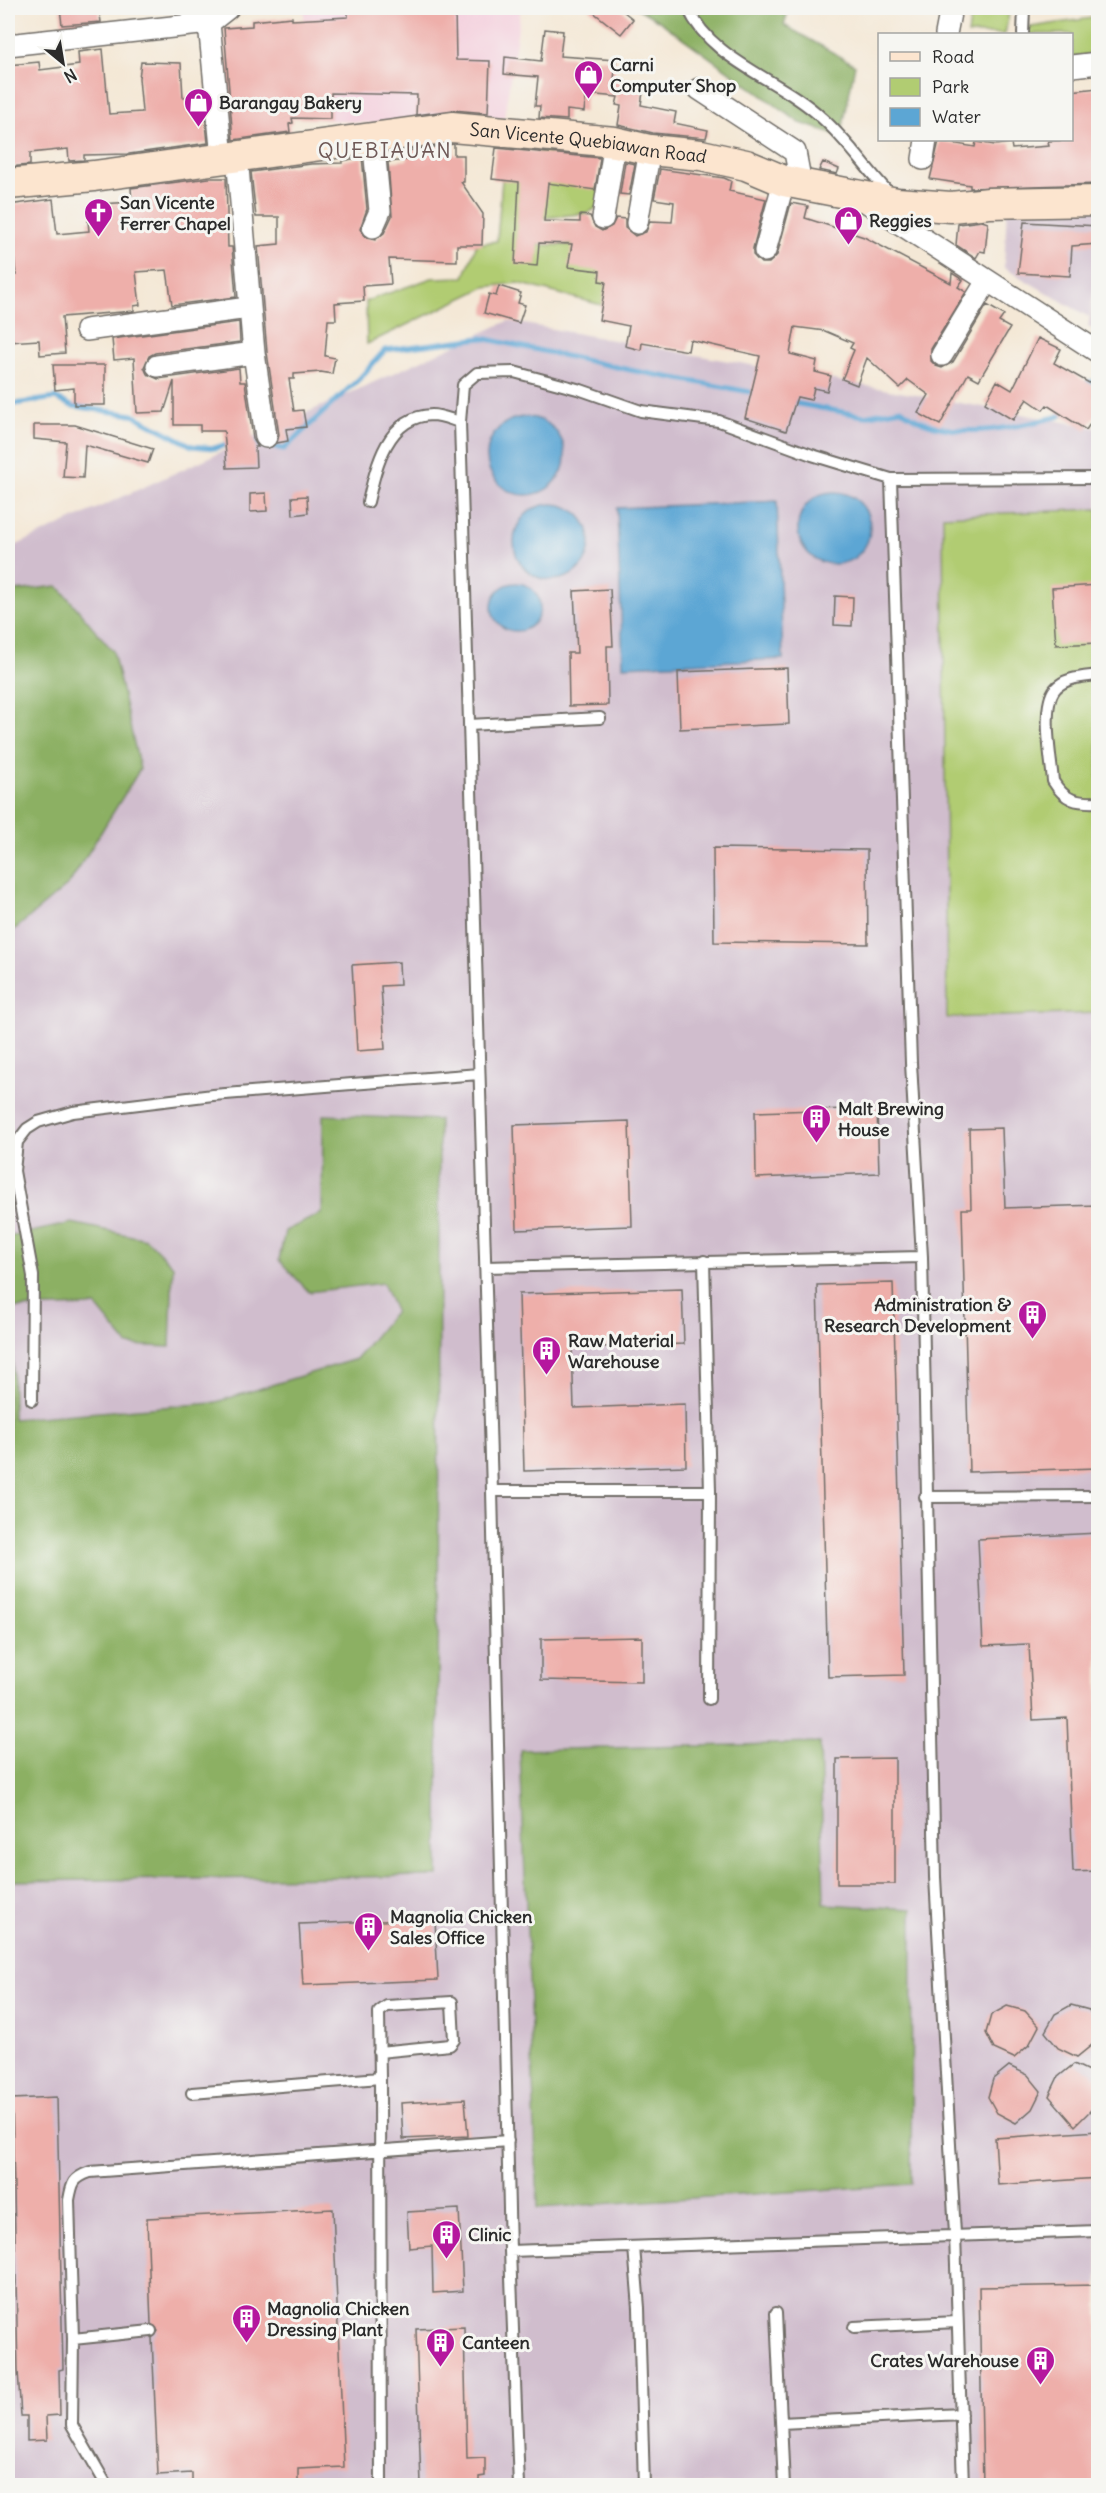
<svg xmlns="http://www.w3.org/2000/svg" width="1106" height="2493" font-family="Delius,sans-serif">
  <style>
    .built { fill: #f4cfdd }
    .industrial { fill: #d0bdcd }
    .green { fill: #b1cc72; stroke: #6e7c4e; stroke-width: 1.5 }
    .forest { fill: #8cb064; stroke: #5c6e48; stroke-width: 1.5 }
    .water { fill: #5ca6d4; stroke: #446880; stroke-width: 1.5 }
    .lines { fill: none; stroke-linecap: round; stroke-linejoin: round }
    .stream { stroke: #5ca6d4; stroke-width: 5 }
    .building { fill: #eeafaa }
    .lane-casing { stroke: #716d67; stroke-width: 14 }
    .street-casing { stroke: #716d67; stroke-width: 24 }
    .secondary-casing { stroke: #716d67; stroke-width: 33 }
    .lane { stroke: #fff; stroke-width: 10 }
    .street { stroke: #fff; stroke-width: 21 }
    .secondary { stroke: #fce5cf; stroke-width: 30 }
    .labels { text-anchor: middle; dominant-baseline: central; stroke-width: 6; stroke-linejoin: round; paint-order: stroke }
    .poi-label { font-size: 18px; font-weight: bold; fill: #2b2b2b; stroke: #f6f6f2; text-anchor: start }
    .street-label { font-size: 18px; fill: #2b2b2b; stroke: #f6f6f2 }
    .quarter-label { font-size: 21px; letter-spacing: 1.5px; fill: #6f5957; stroke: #f6f6f2 }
  </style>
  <rect width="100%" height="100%" fill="#f6f6f2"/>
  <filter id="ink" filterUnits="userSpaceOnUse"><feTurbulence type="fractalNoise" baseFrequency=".0167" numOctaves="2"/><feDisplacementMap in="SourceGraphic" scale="12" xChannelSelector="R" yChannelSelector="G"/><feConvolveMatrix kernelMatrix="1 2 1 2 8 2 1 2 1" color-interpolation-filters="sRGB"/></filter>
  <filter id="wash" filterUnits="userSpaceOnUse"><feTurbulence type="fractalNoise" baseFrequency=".008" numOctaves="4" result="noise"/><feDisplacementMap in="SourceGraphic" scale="24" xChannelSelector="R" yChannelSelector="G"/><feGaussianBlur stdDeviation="1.35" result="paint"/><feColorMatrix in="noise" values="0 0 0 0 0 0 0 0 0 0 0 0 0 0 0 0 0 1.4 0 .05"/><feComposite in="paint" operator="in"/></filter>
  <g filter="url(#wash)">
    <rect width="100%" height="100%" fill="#f4e8d6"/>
    <path class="built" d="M304 8H521L504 118 417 127 306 118Z"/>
    <path class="industrial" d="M1007 207 1098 209V270L1089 317 1004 268Z
      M1098 277V332L1088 326Z
      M508 321 1098 428V2485H8V549Z"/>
    <path class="green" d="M972 8H1010L1005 34H968Z
      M1098 17V53L1072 57V34H1026L1025 28Z
      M542 134 592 142 583 187 606 190V202L588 213 535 219V245H618L602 305 518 283 485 287 367 344 366 301 432 278 464 277 477 244 497 241 502 179 533 184Z
      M1098 509V1013L947 1018 943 516Z"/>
    <path class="forest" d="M637 8H789L784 25 855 65 841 136 800 123 659 21Z
      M58 586 113 651 140 769 69 884 8 935V592Z
      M323 1115 439 1120 438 1876 8 1881V1237L72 1223 146 1239 173 1266 170 1347 128 1345 96 1306 12 1308 13 1419 213 1403 356 1359 395 1311 383 1283 309 1292 279 1260 285 1231 322 1213Z
      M820 1743 824 1904 912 1909 911 2184 538 2208 520 1750Z"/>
    <path class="water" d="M487 456a39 39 0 1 1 78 0a39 39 0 1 1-78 0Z
      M798 528a36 36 0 1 1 72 0a36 36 0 1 1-72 0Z
      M777 501 783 659 623 666 617 508Z
      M514 542a38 38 0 1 1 76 0a38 38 0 1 1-76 0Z
      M492 607a24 24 0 1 1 48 0a24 24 0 1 1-48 0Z"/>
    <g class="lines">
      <path class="stream" d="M1083 384 1098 380
        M788 402 864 416 901 409C945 444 1010 429 1060 416L1066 408
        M8 405 55 398 72 406 133 415 192 446 215 448 231 443
        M249 442 284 449 360 378 385 350 482 338 635 371 756 393"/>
    </g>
    <g id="blocks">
      <path class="building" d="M60 8H99L101 22 62 25Z
        M455 8 456 60 490 61 488 113 453 110 416 115 417 95 331 93V119L292 118 293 123 289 124 290 132 233 140 224 28 252 26V21L292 17V20L348 17V9Z
        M588 8H619L633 19 621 34Z
        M545 29 563 31 560 56 616 60 614 80 644 86 641 105 676 112 674 123 708 130 706 138 653 133 618 125 621 106 616 105 618 97 586 94 584 112 567 110V120L539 118 540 106H535L538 77 504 74 505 57 541 61Z
        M103 49 109 114 142 112 139 78 141 62 181 63 183 97 203 96 208 143 129 154 84 155V160L69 161 68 149 30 153V165L8 167V65L39 62 40 70 79 65 78 52Z
        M1098 88V184L970 188V185L930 179 939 141 975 147 976 142 995 145 1011 143 1012 149 1049 146 1048 141 1071 140V91Z
        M454 144V155H464V182H461L483 214 482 245H457V261L389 259 391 284 363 286 364 301 335 303 336 320H328L325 356 335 358 332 374 321 372 294 374V379H289L294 411 303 410 306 427 286 429 288 441 277 443 279 435 267 352 258 246 279 244V217H256L251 172 311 164 342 163V161L362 157 367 209 360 229 367 238 375 240 384 233 392 216 388 162 407 160V151Z
        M496 148 600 158 595 190 548 183 544 221 580 222V215L590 216 595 227 602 231 612 226 616 218 625 219V228L635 236 646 232 650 221 672 222 674 202 654 199 660 169 724 178 731 181 729 191 766 199 753 248V255L761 263H769L777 255 791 203 808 206 805 218 864 237 951 283 952 273 963 280 958 287 966 292 931 349V361L936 366 942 368 953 362 987 305 1004 315 999 322 1010 328 979 380 968 374 940 425 918 413 929 395 908 380 900 388 867 358 857 385 842 379 854 350 850 348 853 343 825 331 795 327 790 354 817 361 815 372 831 376 827 391 814 388 811 400 797 397 786 431 745 418 760 356 690 340 688 351 642 343 641 350 625 346 629 326 599 320 606 282 599 281 600 271 568 267 572 244 539 243 537 266 515 264 519 182 492 179Z
        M625 162 635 164 629 195 620 194Z
        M823 162 839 169 837 174 819 170Z
        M209 178H226L228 247H232L236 297 172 305 167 270 136 272 140 305 134 306V311L62 317 65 353 40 355 39 340 8 342V276L16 275 13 247 8 248V205L53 199 57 234 89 231 88 221 103 219 101 204 132 202 131 188Z
        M982 221 988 223 985 252 980 251 976 258 956 245 958 224Z
        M1024 222 1098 226V244L1072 246 1070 276 1018 273Z
        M499 286 521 293 518 303 525 305 519 323 484 313 489 294 496 296Z
        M239 322 240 342 155 353 149 356 144 367 147 374 158 379 239 368 240 382H245L253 439 258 447H255L256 467 227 468 224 431H200V425H174V381L164 412 137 413 134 358 114 360 112 339Z
        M1038 338 1061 349 1054 363 1098 388V412L1086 430 1047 405 1043 410 1027 399 1013 420 985 403 997 381 1012 390Z
        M53 365H105V405H74V388L55 390Z
        M34 425H75L153 449 148 463 85 445 83 478 63 477 66 442 34 439Z
        M266 493 267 511 250 512V494Z
        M307 496 308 513 293 515 292 497Z
        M1098 585V643L1056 645 1052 588Z
        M610 589 613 646H607L608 705 569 706 568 653H577L574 591Z
        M835 596 853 597 852 626 834 625Z
        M787 668 789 724 680 729 678 672Z
        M713 848 867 850 868 944 714 942Z
        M399 962 400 985 381 986 385 1049 357 1051 352 965Z
        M877 1108 879 1173 756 1178 755 1112Z
        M629 1121 632 1226 517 1230 514 1125Z
        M1002 1128 1005 1208 1098 1205V1468L969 1472 962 1209H971L969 1129Z
        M893 1283 904 1675 828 1677 817 1285Z
        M682 1289 684 1344 572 1348 574 1408 685 1404 686 1466 524 1471 519 1294Z
        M1098 1533V1871L1073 1872 1067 1718 1033 1720 1029 1644 983 1646 978 1539Z
        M642 1637V1682L541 1680V1639Z
        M895 1758V1884H837V1759Z
        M435 1919 438 1980 303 1985 299 1924Z
        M1071 2005 1089 2010 1098 2026 1093 2044 1077 2057 1058 2048 1045 2032 1055 2014Z
        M1007 2006 1025 2011 1039 2026 1029 2045 1014 2058 994 2049 986 2033 991 2015Z
        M1074 2064 1093 2073 1098 2080V2103L1075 2126 1049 2096 1058 2077Z
        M1009 2066 1028 2075 1041 2091 1032 2109 1016 2123 997 2113 988 2097 993 2079Z
        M57 2097 63 2369 59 2370 60 2415 46 2416 47 2440 27 2441V2416H21L18 2371 12 2099Z
        M465 2099 468 2136 403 2139 401 2103Z
        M1098 2131V2178L998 2185 995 2138Z
        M333 2209 344 2467 298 2469V2486H192V2473L158 2475 152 2338 158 2331 151 2324 147 2218Z
        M459 2209 463 2291 433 2293 432 2246 409 2248 407 2212Z
        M1098 2285V2486H983L979 2287Z
        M464 2327 467 2459 485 2458V2476L479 2477V2486H421L416 2329Z"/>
    </g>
  </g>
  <g filter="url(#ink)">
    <use href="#blocks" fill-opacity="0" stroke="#716d67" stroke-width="1.5"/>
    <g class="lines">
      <defs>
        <path id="lane" d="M688 8C712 62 781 79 822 118 847 140 867 170 890 194
          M1023 34 1024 8
          M891 479 911 1063 922 1257 935 1877 955 2234 963 2486
          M368 502C376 467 387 416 432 415 441 415 452 420 460 422
          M1098 675C1084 677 1065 677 1055 689 1041 706 1051 759 1053 781 1065 801 1077 803 1098 802
          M469 725 600 718
          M704 1261 710 1491 709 1699
          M485 1267 922 1257
          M32 1400 33 1276 14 1171 17 1142 27 1129 38 1122 73 1112 213 1095 479 1074
          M492 1491H710
          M925 1497 1098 1496
          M379 2052 450 2045 454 2040 452 2002 387 2006 379 2012 380 2078 381 2486
          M192 2093 380 2078
          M634 2247 639 2308 644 2486
          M510 2251 1098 2231
          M776 2313 784 2486
          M854 2327 957 2322
          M73 2339 151 2331
          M781 2423 961 2414
          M107 2486 72 2425 73 2339 69 2200C72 2183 73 2178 90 2172L508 2141
          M519 2486 510 2251 492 1491 460 422 463 385 477 373 514 372 581 390 641 411 719 421 812 455 891 479 1098 478"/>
        <path id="street" d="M946 34 951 8
          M8 45 209 23
          M1072 66 1098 63
          M699 89 795 152 801 184
          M237 156 254 353
          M222 158 209 23 228 8
          M923 159 926 140
          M865 201 1098 352
          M603 218 615 142
          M637 223 650 150
          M373 227 380 211 373 137
          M765 251 784 181
          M86 330 248 308
          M942 355 987 281
          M157 366 254 353 266 437"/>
        <g id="secondary">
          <path id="s1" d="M8 184 94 176 452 127 615 142 650 150 701 155 746 165 784 181 897 203 951 207 989 203 1098 201"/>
        </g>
      </defs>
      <use href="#lane" class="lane-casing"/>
      <use href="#street" class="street-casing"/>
      <use href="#secondary" class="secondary-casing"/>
      <use href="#lane" class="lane"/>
      <use href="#street" class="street"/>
      <use href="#secondary" class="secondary"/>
    </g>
  </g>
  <defs>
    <symbol id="shop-pin" viewBox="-11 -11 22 30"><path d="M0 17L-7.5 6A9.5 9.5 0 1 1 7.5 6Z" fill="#b5179e" stroke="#f6f6f2"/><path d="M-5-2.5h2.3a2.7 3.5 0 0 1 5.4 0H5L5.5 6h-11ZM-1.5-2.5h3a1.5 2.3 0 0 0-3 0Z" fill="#fff"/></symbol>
    <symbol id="church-pin" viewBox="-11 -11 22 30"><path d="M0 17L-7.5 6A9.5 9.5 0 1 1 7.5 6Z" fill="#b5179e" stroke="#f6f6f2"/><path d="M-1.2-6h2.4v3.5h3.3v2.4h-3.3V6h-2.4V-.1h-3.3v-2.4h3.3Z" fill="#fff"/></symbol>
    <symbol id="building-pin" viewBox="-11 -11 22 30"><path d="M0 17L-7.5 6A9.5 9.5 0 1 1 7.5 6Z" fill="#b5179e" stroke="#f6f6f2"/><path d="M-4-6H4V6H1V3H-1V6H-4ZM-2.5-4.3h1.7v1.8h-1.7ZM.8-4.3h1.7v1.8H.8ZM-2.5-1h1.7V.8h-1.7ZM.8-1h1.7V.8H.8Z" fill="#fff"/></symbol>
  </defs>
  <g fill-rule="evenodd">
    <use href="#shop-pin" x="572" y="58" width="33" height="45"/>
    <use href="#shop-pin" x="182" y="86" width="33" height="45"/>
    <use href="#church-pin" x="82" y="196" width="33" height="45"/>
    <use href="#shop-pin" x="832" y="204" width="33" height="45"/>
    <use href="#building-pin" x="800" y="1102" width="33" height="45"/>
    <use href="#building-pin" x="1016" y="1298" width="33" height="45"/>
    <use href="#building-pin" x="530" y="1334" width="33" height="45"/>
    <use href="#building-pin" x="352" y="1910" width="33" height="45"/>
    <use href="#building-pin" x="430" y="2218" width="33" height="45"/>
    <use href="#building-pin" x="230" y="2302" width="33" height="45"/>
    <use href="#building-pin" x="424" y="2326" width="33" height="45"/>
    <use href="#building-pin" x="1024" y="2344" width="33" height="45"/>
  </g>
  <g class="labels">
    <g class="poi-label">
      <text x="610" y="64">Carni<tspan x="610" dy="21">Computer Shop</tspan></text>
      <text x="219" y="102">Barangay Bakery</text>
      <text x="120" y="202">San Vicente<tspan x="120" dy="21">Ferrer Chapel</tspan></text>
      <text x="869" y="220">Reggies</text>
      <text x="838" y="1108">Malt Brewing<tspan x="838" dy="21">House</tspan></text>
      <text x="1011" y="1304" text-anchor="end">Administration &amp;<tspan x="1011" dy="21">Research Development</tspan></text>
      <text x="568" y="1340">Raw Material<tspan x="568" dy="21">Warehouse</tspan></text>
      <text x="390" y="1916">Magnolia Chicken<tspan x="390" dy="21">Sales Office</tspan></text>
      <text x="468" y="2234">Clinic</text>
      <text x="267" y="2308">Magnolia Chicken<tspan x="267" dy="21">Dressing Plant</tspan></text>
      <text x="462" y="2342">Canteen</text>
      <text x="1019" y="2360" text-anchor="end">Crates Warehouse</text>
    </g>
    <g class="street-label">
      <text stroke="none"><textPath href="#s1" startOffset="585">San Vicente Quebiawan Road</textPath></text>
    </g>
    <g class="quarter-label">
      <text x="385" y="150">QUEBIAUAN</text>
    </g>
  </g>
  <rect width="1106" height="2493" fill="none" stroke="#f6f6f2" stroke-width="30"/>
  <rect x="878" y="33" width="195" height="108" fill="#f6f6f2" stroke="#a5a5a2" stroke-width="1.5"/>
  <rect x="890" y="52" width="30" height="9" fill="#fce5cf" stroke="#a5a5a2" stroke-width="1.5"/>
  <text x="932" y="63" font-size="18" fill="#2b2b2b">Road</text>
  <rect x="890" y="78" width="30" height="18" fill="#b1cc72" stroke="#a5a5a2" stroke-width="1.5"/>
  <text x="932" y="93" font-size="18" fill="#2b2b2b">Park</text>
  <rect x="890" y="108" width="30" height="18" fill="#5ca6d4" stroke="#a5a5a2" stroke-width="1.5"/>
  <text x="932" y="123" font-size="18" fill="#2b2b2b">Water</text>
  <g transform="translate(63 63) rotate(150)" stroke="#f6f6f2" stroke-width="4.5" paint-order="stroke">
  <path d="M0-4.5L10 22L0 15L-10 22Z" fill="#2b2b2b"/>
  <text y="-9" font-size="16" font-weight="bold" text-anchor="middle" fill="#2b2b2b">N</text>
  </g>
</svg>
